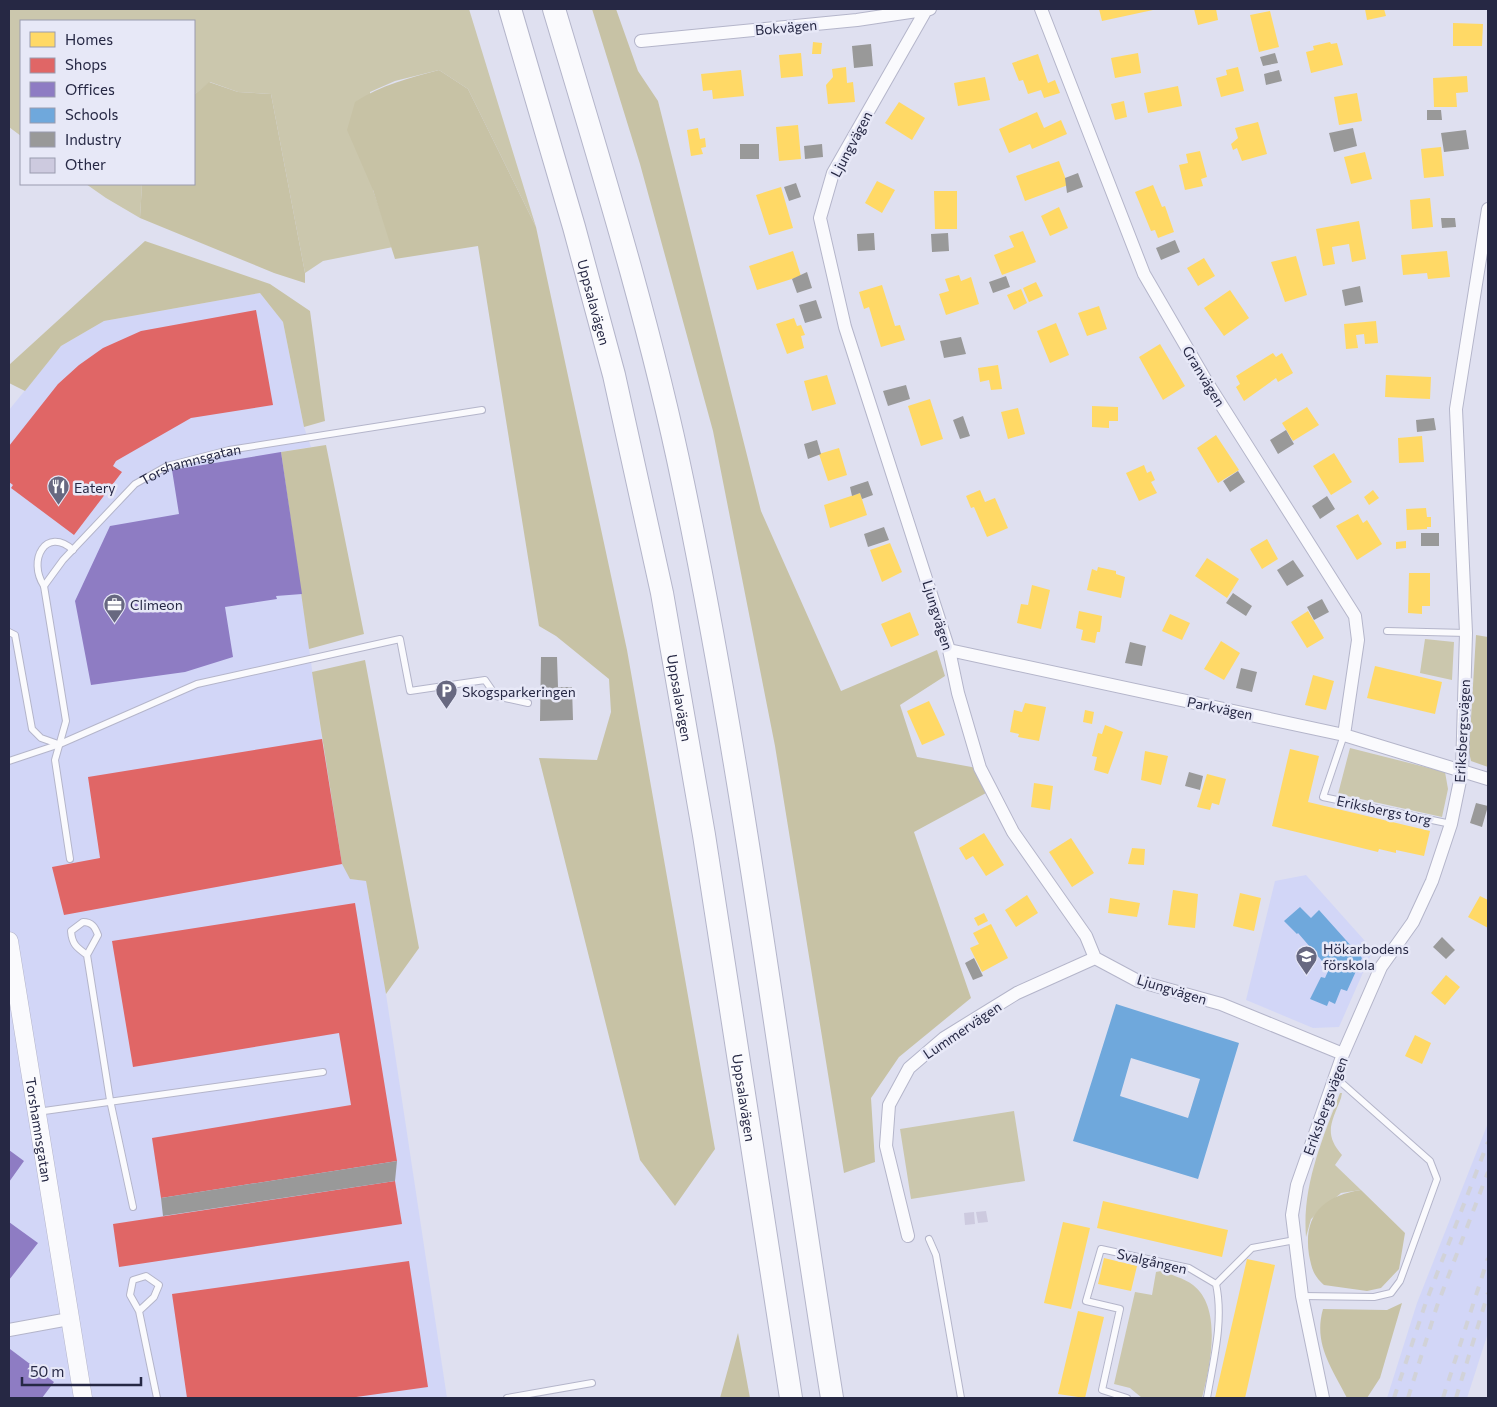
<svg xmlns="http://www.w3.org/2000/svg" width="1497" height="1407" font-family="Commissioner,sans-serif">
  <style>
    .built { fill: #d2d6f7 }
    .green { fill: #cbc7ad }
    .forest { fill: #c7c2a5 }
    .homes { fill: #ffd966 }
    .shops { fill: #e06666 }
    .offices { fill: #8e7cc3 }
    .schools { fill: #6fa8dc; fill-rule: evenodd }
    .industry { fill: #999 }
    .building { fill: #cdcadf }
    .lines { fill: none; stroke-linecap: round; stroke-linejoin: round }
    .lane-casing { stroke: #b4b5ca; stroke-width: 8 }
    .street-casing { stroke: #b4b5ca; stroke-width: 14 }
    .secondary-casing { stroke: #b4b5ca; stroke-width: 19 }
    .highway-casing { stroke: #b4b5ca; stroke-width: 24 }
    .lane { stroke: #fafafd; stroke-width: 6 }
    .street { stroke: #fafafd; stroke-width: 12 }
    .secondary { stroke: #fafafd; stroke-width: 18 }
    .highway { stroke: #fafafd; stroke-width: 22 }
    .rail { stroke: #d1d2d8; stroke-width: 4; stroke-dasharray: 9 9; stroke-linecap: butt }
    .labels { text-anchor: middle; dominant-baseline: central; stroke-width: 5; stroke-linejoin: round; paint-order: stroke }
    .street-label { font-size: 14px; fill: #262844; stroke: #e7e8f7 }
    .poi-label { font-size: 14px; fill: #262844; stroke: #e7e8f7; text-anchor: start }
  </style>
  <rect width="100%" height="100%" fill="#dfe0f0"/>
  <path class="built" d="M260 293 283 322 304 427 311 447 281 452 322 739 350 879 366 881 386 994 447 1398H9V651L11 650 9 639V410L61 346 104 321Z
    M1306 875 1373 950 1339 1027 1313 1028 1246 1000 1275 881Z
    M1488 1123V1333L1467 1398H1387L1417 1303Z"/>
  <path class="green" d="M9 9H469L536 227 468 89 439 70 395 81 370 92 373 190 393 247 323 261 305 273 271 94 238 92 210 82 194 95V21H21V136L9 127Z
    M86 184H142L140 218 106 198Z
    M1425 639 1454 642 1452 680 1420 673Z
    M1350 748 1445 772 1448 789 1442 817 1338 794Z
    M1340 1093H1342L1341 1098C1332 1122 1323 1133 1342 1155L1335 1165 1361 1190 1341 1193 1311 1219 1306 1237C1302 1186 1322 1140 1340 1093Z
    M1014 1111 1025 1181 911 1199 900 1129Z
    M1161 1271C1171 1275 1184 1278 1193 1285 1223 1308 1210 1367 1202 1398H1142L1130 1388 1114 1384 1135 1292 1152 1295 1156 1272Z"/>
  <path class="forest" d="M592 9H616L638 71 658 101 761 511 841 691 937 650 945 676 900 705 917 757 977 768 986 793 914 832 971 998 899 1057 871 1098 875 1162 844 1173 775 746 713 431 640 164Z
    M439 70 468 89 536 227 627 650 715 1149 675 1206 640 1160 539 758 597 760 611 712 609 679 556 636 539 626 478 246 395 259 373 190 347 130 355 102C381 85 409 78 439 70Z
    M209 82 238 92 271 94 305 273V283L274 273 140 218 142 184H194V95Z
    M145 241 270 284 310 311 325 421 304 427 283 322 260 293 104 321 61 346 25 391 9 383V365Z
    M326 445 364 634 309 649 281 452Z
    M1476 635 1488 637V767L1471 761 1469 752Z
    M365 660 419 948 386 994 366 881 350 879 342 864 312 672Z
    M1361 1190 1405 1233 1399 1269 1381 1288 1367 1291 1324 1285C1313 1275 1312 1269 1309 1255 1303 1215 1323 1196 1361 1190Z
    M1402 1303 1380 1378 1367 1398H1347C1332 1368 1313 1344 1323 1309L1387 1310Z
    M738 1333 750 1398H720Z"/>
  <path class="homes" d="M1099 9H1153V10L1102 21Z
    M1194 9H1216L1218 20 1198 25Z
    M1365 9H1384L1386 16 1367 20Z
    M1270 11 1279 47 1259 52 1250 15Z
    M1453 23 1483 24 1482 46H1453Z
    M813 42 822 43 821 54H812Z
    M1330 42 1331 44 1337 43 1343 65 1311 73 1306 52 1314 50 1313 46Z
    M801 53 803 76 781 78 779 55Z
    M1138 53 1141 73 1115 78 1111 58Z
    M1038 54 1048 83 1055 80 1060 93 1044 98 1041 90 1028 94 1023 80 1019 81 1012 63Z
    M846 67 847 83 853 82 855 102 828 104 826 85 833 77 832 69Z
    M1238 67 1244 91 1221 97 1216 78 1227 75 1226 70Z
    M741 70 744 96 713 99 712 90 703 91 701 74Z
    M1467 76 1468 92 1456 93 1457 107H1434L1433 78Z
    M985 77 990 100 958 106 954 83Z
    M1178 86 1182 106 1148 113 1144 93Z
    M1357 93 1362 121 1339 125 1334 97Z
    M1124 101 1127 117 1115 120 1111 104Z
    M899 102 925 118 912 140 885 123Z
    M1037 112 1044 128 1061 120 1067 134 1032 149 1030 144 1009 153 999 129Z
    M1258 122 1267 154 1242 161 1237 148 1233 150 1231 144 1238 138 1235 128Z
    M798 125 801 159 779 161 776 127Z
    M698 128 700 139 705 138 706 147 701 148 703 154 691 156 687 130Z
    M1441 147 1444 176 1424 178 1421 149Z
    M1200 151 1207 177 1201 179 1203 186 1185 190 1179 165 1188 163 1186 154Z
    M1365 152 1372 179 1351 184 1344 157Z
    M1059 161 1068 185 1025 201 1016 176Z
    M877 181 895 190 882 213 865 203Z
    M1153 185 1162 207 1165 206 1174 232 1158 238 1155 230 1151 231 1135 192Z
    M781 187 793 228 769 235 756 195Z
    M934 191H957V229H935Z
    M1430 198 1433 227 1412 229 1410 200Z
    M1059 207 1068 228 1050 236 1041 216Z
    M1359 221 1366 259 1352 262 1349 244 1332 247 1335 264 1323 266 1316 229Z
    M1023 231 1036 262 1002 275 994 255 1014 247 1009 236Z
    M793 251 801 276 757 290 749 266Z
    M1447 251 1450 277 1428 279 1427 273 1403 275 1401 255Z
    M1296 256 1307 295 1285 302 1271 262Z
    M1204 258 1215 276 1198 286 1187 268Z
    M959 275 961 281 971 277 979 304 946 315 939 294 949 291 945 279Z
    M1036 282 1043 296 1029 302 1023 288Z
    M882 285 895 326 900 325 905 340 881 347 869 307 864 309 859 292Z
    M1021 289 1027 303 1014 310 1007 295Z
    M1230 290 1249 318 1224 336 1204 308Z
    M1099 306 1107 329 1087 336 1078 313Z
    M794 318 797 326 801 325 805 335 801 336 804 348 787 354 776 324Z
    M1376 321 1378 343 1365 344 1364 334 1356 335 1358 348 1346 349 1344 324Z
    M1056 323 1069 355 1050 363 1037 331Z
    M1160 344 1185 386 1163 400 1139 357Z
    M1273 353 1276 357 1282 353 1293 373 1278 382 1276 378 1244 401 1236 387 1240 384 1236 376Z
    M998 365 1002 389 991 390 989 380 980 382 978 368Z
    M827 375 836 404 812 411 804 381Z
    M1386 375 1431 377 1430 399 1385 397Z
    M930 399 943 439 921 446 908 406Z
    M1092 406 1118 407V421H1109V428L1092 427Z
    M1307 407 1319 425 1293 441 1282 423Z
    M1018 408 1025 434 1008 439 1001 412Z
    M1216 435 1239 470 1218 483 1197 448Z
    M1422 436 1424 462 1399 463 1398 438Z
    M839 448 847 475 828 481 819 454Z
    M1334 453 1352 482 1331 495 1313 466Z
    M1144 465 1147 473 1151 471 1155 480 1151 482 1157 493 1139 501 1126 473Z
    M980 490 985 502 995 498 1008 528 987 537 974 507 971 508 966 496Z
    M1373 490 1379 498 1369 505 1364 497Z
    M860 493 867 515 830 528 824 505Z
    M1426 508 1427 517H1431V527H1427V529L1407 530 1406 509Z
    M1358 514 1363 523 1367 520 1382 544 1357 560 1336 526Z
    M1267 539 1278 559 1262 569 1250 549Z
    M1406 541V548L1396 549V542Z
    M890 543 902 572 882 582 870 550Z
    M1207 558 1239 579 1227 598 1195 576Z
    M1098 567 1116 571V574L1125 577 1121 598 1087 590 1092 569 1097 571Z
    M1409 573H1430V606H1422V614L1408 613Z
    M1032 585 1050 590 1041 629 1017 623 1021 604 1028 605Z
    M1079 611 1102 616 1100 632H1097L1095 643 1081 640 1083 630 1076 628Z
    M1308 611 1324 638 1307 648 1291 622Z
    M910 612 919 635 891 647 881 624Z
    M1170 614 1190 623 1182 640 1162 631Z
    M1221 641 1240 653 1224 680 1204 669Z
    M1375 666 1442 682 1435 714 1367 698Z
    M1313 675 1334 681 1326 710 1305 705Z
    M929 701 945 735 922 745 907 711Z
    M1025 703 1046 707 1039 741 1018 737 1019 734 1010 732 1014 710 1022 712Z
    M1085 710 1094 712 1092 724 1083 722Z
    M1105 725 1123 732 1108 774 1094 770 1097 757 1092 756 1098 733 1102 734Z
    M1290 749 1319 756 1308 802 1430 831 1424 856 1396 850V853L1379 849 1378 852 1272 826Z
    M1145 751 1168 756 1161 785 1141 780Z
    M1207 774 1226 779 1219 805 1212 803 1210 810 1197 807Z
    M1034 783 1053 786 1050 810 1031 807Z
    M984 833 1004 865 986 876 973 856 966 860 959 848Z
    M1071 838 1094 873 1072 887 1049 852Z
    M1132 848 1145 849 1144 865 1128 864Z
    M1173 890 1198 894 1195 928 1168 925Z
    M1240 893 1261 898 1254 931 1233 926Z
    M1027 895 1038 913 1016 927 1005 910Z
    M1480 896 1488 900V928L1468 917Z
    M1110 898 1140 903 1137 917 1108 913Z
    M984 913 988 921 978 926 974 918Z
    M991 924 1008 958 982 972 970 948 979 944 973 933Z
    M1446 975 1460 987 1445 1005 1431 993Z
    M1415 1035 1431 1043 1422 1064 1405 1056Z
    M1103 1201 1228 1230 1222 1257 1097 1228Z
    M1063 1222 1090 1228 1071 1309 1044 1303Z
    M1104 1258 1137 1266 1131 1291 1098 1284Z
    M1247 1259 1275 1265 1245 1398H1215Z
    M1078 1311 1104 1317 1085 1398 1058 1394Z"/>
  <path class="shops" d="M256 310 273 405 191 418 116 461 113 466 122 472 74 535 11 488 13 485 9 482V446L58 384 79 365 103 348 141 331Z
    M322 739 342 864 64 915 52 867 100 858 88 777Z
    M355 903 397 1161 161 1198 152 1138 351 1105 339 1033 133 1067 112 941Z
    M395 1181 402 1224 119 1267 113 1224Z
    M409 1261 428 1387 349 1398H187L172 1294Z"/>
  <path class="offices" d="M281 452 302 594 276 596 277 599 225 607 233 657 185 672 91 685 75 601 110 526 179 514 172 470Z
    M9 1150 24 1161 9 1182Z
    M9 1222 38 1243 9 1280Z
    M10 1349 54 1382 42 1398H9Z"/>
  <path class="schools" d="M1300 907 1311 918 1319 910 1362 958 1347 991 1341 989 1335 1004 1329 1001 1327 1006 1310 999 1321 977 1325 978 1329 969 1298 933 1297 934 1284 921Z
    M1116 1004 1239 1043 1198 1179 1073 1141ZM1131 1058 1200 1079 1188 1118 1120 1096Z"/>
  <path class="industry" d="M871 44 873 66 854 68 852 46Z
    M1275 53 1278 63 1263 66 1260 57Z
    M1279 70 1282 81 1266 85 1264 74Z
    M1427 110H1441L1442 120H1427Z
    M1353 128 1357 146 1334 152 1329 133Z
    M1466 130 1469 149 1444 152 1441 133Z
    M740 144H759V159H740Z
    M822 144 823 157 805 159 804 146Z
    M1078 173 1083 187 1067 193 1065 178Z
    M796 183 801 197 789 201 784 187Z
    M1441 218H1455L1456 227 1442 228Z
    M874 233 875 250 858 251 857 234Z
    M948 233 949 251 932 252 931 234Z
    M1175 240 1180 252 1161 260 1156 248Z
    M807 272 812 288 797 293 792 279Z
    M1006 276 1010 287 993 293 989 282Z
    M1360 286 1363 302 1345 306 1342 290Z
    M816 300 822 318 805 323 799 305Z
    M961 337 966 354 944 358 940 341Z
    M906 385 910 399 888 406 883 391Z
    M963 416 970 436 960 439 953 420Z
    M1434 418 1436 430 1417 432 1416 420Z
    M1286 430 1294 444 1278 454 1270 440Z
    M817 440 821 454 808 459 804 444Z
    M1238 471 1245 482 1230 492 1223 481Z
    M868 481 873 495 862 499 860 493 852 496 850 487Z
    M1327 496 1335 509 1320 519 1312 506Z
    M884 527 889 540 868 547 864 534Z
    M1421 533H1439V546H1421Z
    M1293 560 1304 576 1287 586 1277 570Z
    M1233 593 1252 606 1246 616 1226 603Z
    M1322 599 1329 612 1314 620 1307 607Z
    M1130 642 1146 646 1142 666 1125 663Z
    M541 657H557L558 687H572L573 720 540 721Z
    M1241 668 1257 672 1252 692 1236 688Z
    M1189 772 1203 776 1200 790 1185 786Z
    M1476 803 1488 806 1482 827 1470 823Z
    M1442 937 1455 950 1446 959 1433 947Z
    M974 958 983 976 973 980 965 963Z
    M397 1161 395 1181 163 1216 161 1198Z"/>
  <path class="building" d="M986 1211 988 1222 978 1223 976 1212Z
    M974 1212 975 1224 965 1225 964 1213Z"/>
  <g class="lines">
    <defs>
      <g id="lane">
        <path d="M44 586C27 560 46 526 73 550"/>
        <path d="M1387 631 1466 633"/>
        <path d="M9 632 15 635 32 729 41 738 58 744"/>
        <path d="M1344 735 1323 797 1451 824"/>
        <path d="M9 761 60 744 197 684 400 639 410 691 485 680 496 696 528 703"/>
        <path id="s1" d="M70 859 55 760 66 721 44 586 63 560 135 484 167 466 229 450 482 410"/>
        <path d="M87 955C76 947 72 944 71 931L83 922C92 922 95 927 98 935L87 955 110 1100 133 1207"/>
        <path d="M37 1112 323 1072"/>
        <path d="M929 1239 936 1255 961 1398"/>
        <path d="M1216 1284 1252 1248 1295 1240"/>
        <path d="M1302 1296 1374 1297 1391 1293 1400 1281 1437 1179 1430 1161 1335 1077"/>
        <path d="M139 1311 154 1297 159 1285 146 1276 133 1280 130 1295 139 1311 157 1398"/>
        <path d="M507 1398 592 1383"/>
        <path d="M1127 1398 1102 1390 1120 1309 1086 1301 1101 1249 1189 1268 1216 1284C1224 1321 1213 1362 1207 1398"/>
      </g>
      <path id="street" d="M1041 9 1144 274 1208 384 1355 616 1358 640 1344 735
        M926 10 833 173 820 218 845 327 949 650 958 693 980 768 1013 832 1086 936 1095 958 1138 981 1221 1004 1343 1054
        M641 41 857 20 930 9
        M949 650 1344 735 1488 779
        M908 1236 886 1146 889 1105 909 1068 944 1038 1017 993 1095 958
        M9 1330 69 1319
        M1323 1398 1302 1296 1292 1215 1297 1185 1343 1054 1381 967 1413 922 1432 881 1451 824 1462 771 1466 633 1456 409 1488 209"/>
      <g id="secondary">
        <path id="s2" d="M9 941 83 1398"/>
      </g>
      <g id="highway">
        <path id="s3" d="M510 9 574 227 614 375 662 593 704 835 791 1398"/>
        <path d="M554 9C601 166 650 323 683 483 746 786 783 1093 832 1398"/>
      </g>
    </defs>
    <use href="#lane" class="lane-casing"/>
    <use href="#street" class="street-casing"/>
    <use href="#secondary" class="secondary-casing"/>
    <use href="#highway" class="highway-casing"/>
    <use href="#lane" class="lane"/>
    <use href="#street" class="street"/>
    <use href="#secondary" class="secondary"/>
    <use href="#highway" class="highway"/>
    <path class="rail" d="M1394 1398 1426 1302 1488 1142
      M1408 1398 1437 1306 1488 1172
      M1443 1398 1488 1258
      M1456 1398 1488 1293"/>
  </g>
  <defs>
    <symbol id="restaurant-pin" viewBox="-11 -11 22 30"><path d="M0 17L-7.5 6A9.5 9.5 0 1 1 7.5 6Z" fill="#676880" stroke="#e7e8f7"/><path d="M-5-6h1v4h1v-4h1v4h1v-4h1v5L-1.5 .5V6h-2V.5L-5-1ZM5-6V6H3V1.5H1.5Q1.5-4 5-6Z" fill="#fff"/></symbol>
    <symbol id="office-pin" viewBox="-11 -11 22 30"><path d="M0 17L-7.5 6A9.5 9.5 0 1 1 7.5 6Z" fill="#676880" stroke="#e7e8f7"/><path d="M-6-3h4V-5.5h4V-3h4V5H-6ZM-1-4.5V-3h2v-1.5ZM-6 0V1H6V0Z" fill="#fff"/></symbol>
    <symbol id="parking-pin" viewBox="-11 -11 22 30"><path d="M0 17L-7.5 6A9.5 9.5 0 1 1 7.5 6Z" fill="#676880" stroke="#e7e8f7"/><path d="M-3.5-5.5H1a3.5 3.5 0 0 1 0 7H-1V5.5H-3.5ZM-1-3.4V-.6H.8a1.4 1.4 0 0 0 0-2.8Z" fill="#fff"/></symbol>
    <symbol id="school-pin" viewBox="-11 -11 22 30"><path d="M0 17L-7.5 6A9.5 9.5 0 1 1 7.5 6Z" fill="#676880" stroke="#e7e8f7"/><path d="M0-5L7-2L0 1L-7-2ZM-4 1L0 2.5L4 1V4Q0 6-4 4Z" fill="#fff"/></symbol>
  </defs>
  <g fill-rule="evenodd">
    <use href="#restaurant-pin" x="46" y="474" width="25" height="34"/>
    <use href="#office-pin" x="102" y="592" width="25" height="34"/>
    <use href="#parking-pin" x="434" y="678" width="25" height="34"/>
    <use href="#school-pin" x="1294" y="944" width="25" height="34"/>
  </g>
  <g class="labels">
    <g class="street-label">
      <text transform="translate(786 27) rotate(-5)">Bokvägen</text>
      <text transform="translate(851 144) rotate(-62)">Ljungvägen</text>
      <text stroke="none"><textPath href="#s3" startOffset="305">Uppsalavägen</textPath></text>
      <text transform="translate(1204 376) rotate(59)">Granvägen</text>
      <text stroke="none"><textPath href="#s1" startOffset="474">Torshamnsgatan</textPath></text>
      <text transform="translate(938 615) rotate(73)">Ljungvägen</text>
      <text stroke="none"><textPath href="#s3" startOffset="710">Uppsalavägen</textPath></text>
      <text transform="translate(1220 708) rotate(12)">Parkvägen</text>
      <text transform="translate(1462 731) rotate(-87)">Eriksbergsvägen</text>
      <text transform="translate(1384 810) rotate(12)">Eriksbergs torg</text>
      <text transform="translate(1172 989) rotate(17)">Ljungvägen</text>
      <text transform="translate(962 1030) rotate(-34)">Lummervägen</text>
      <text stroke="none"><textPath href="#s3" startOffset="1115">Uppsalavägen</textPath></text>
      <text transform="translate(1325 1106) rotate(-70)">Eriksbergsvägen</text>
      <text stroke="none"><textPath href="#s2" startOffset="191">Torshamnsgatan</textPath></text>
      <text transform="translate(1152 1261) rotate(13)">Svalgången</text>
    </g>
    <g class="poi-label">
      <text x="74" y="487">Eatery</text>
      <text x="130" y="604">Climeon</text>
      <text x="462" y="691">Skogsparkeringen</text>
      <text x="1323" y="948">Hökarbodens<tspan x="1323" dy="16">förskola</tspan></text>
    </g>
  </g>
  <rect width="1497" height="1407" fill="none" stroke="#262844" stroke-width="20"/>
  <rect x="20" y="20" width="175" height="165" fill="#e7e8f7" stroke="#9a9baf"/>
  <rect x="30" y="32" width="25" height="15" fill="#ffd966" stroke="#9a9baf"/>
  <text x="65" y="45" font-size="15" fill="#262844">Homes</text>
  <rect x="30" y="58" width="25" height="15" fill="#e06666" stroke="#9a9baf"/>
  <text x="65" y="70" font-size="15" fill="#262844">Shops</text>
  <rect x="30" y="82" width="25" height="15" fill="#8e7cc3" stroke="#9a9baf"/>
  <text x="65" y="95" font-size="15" fill="#262844">Offices</text>
  <rect x="30" y="108" width="25" height="15" fill="#6fa8dc" stroke="#9a9baf"/>
  <text x="65" y="120" font-size="15" fill="#262844">Schools</text>
  <rect x="30" y="132" width="25" height="15" fill="#999999" stroke="#9a9baf"/>
  <text x="65" y="145" font-size="15" fill="#262844">Industry</text>
  <rect x="30" y="158" width="25" height="15" fill="#cdcadf" stroke="#9a9baf"/>
  <text x="65" y="170" font-size="15" fill="#262844">Other</text>
  <path d="M22 1377v8h119v-8" fill="none" stroke="#262844" stroke-width="2.5"/>
  <text x="30" y="1377" font-size="15" fill="#262844" stroke="#e7e8f7" stroke-width="4" paint-order="stroke">50 m</text>
</svg>
